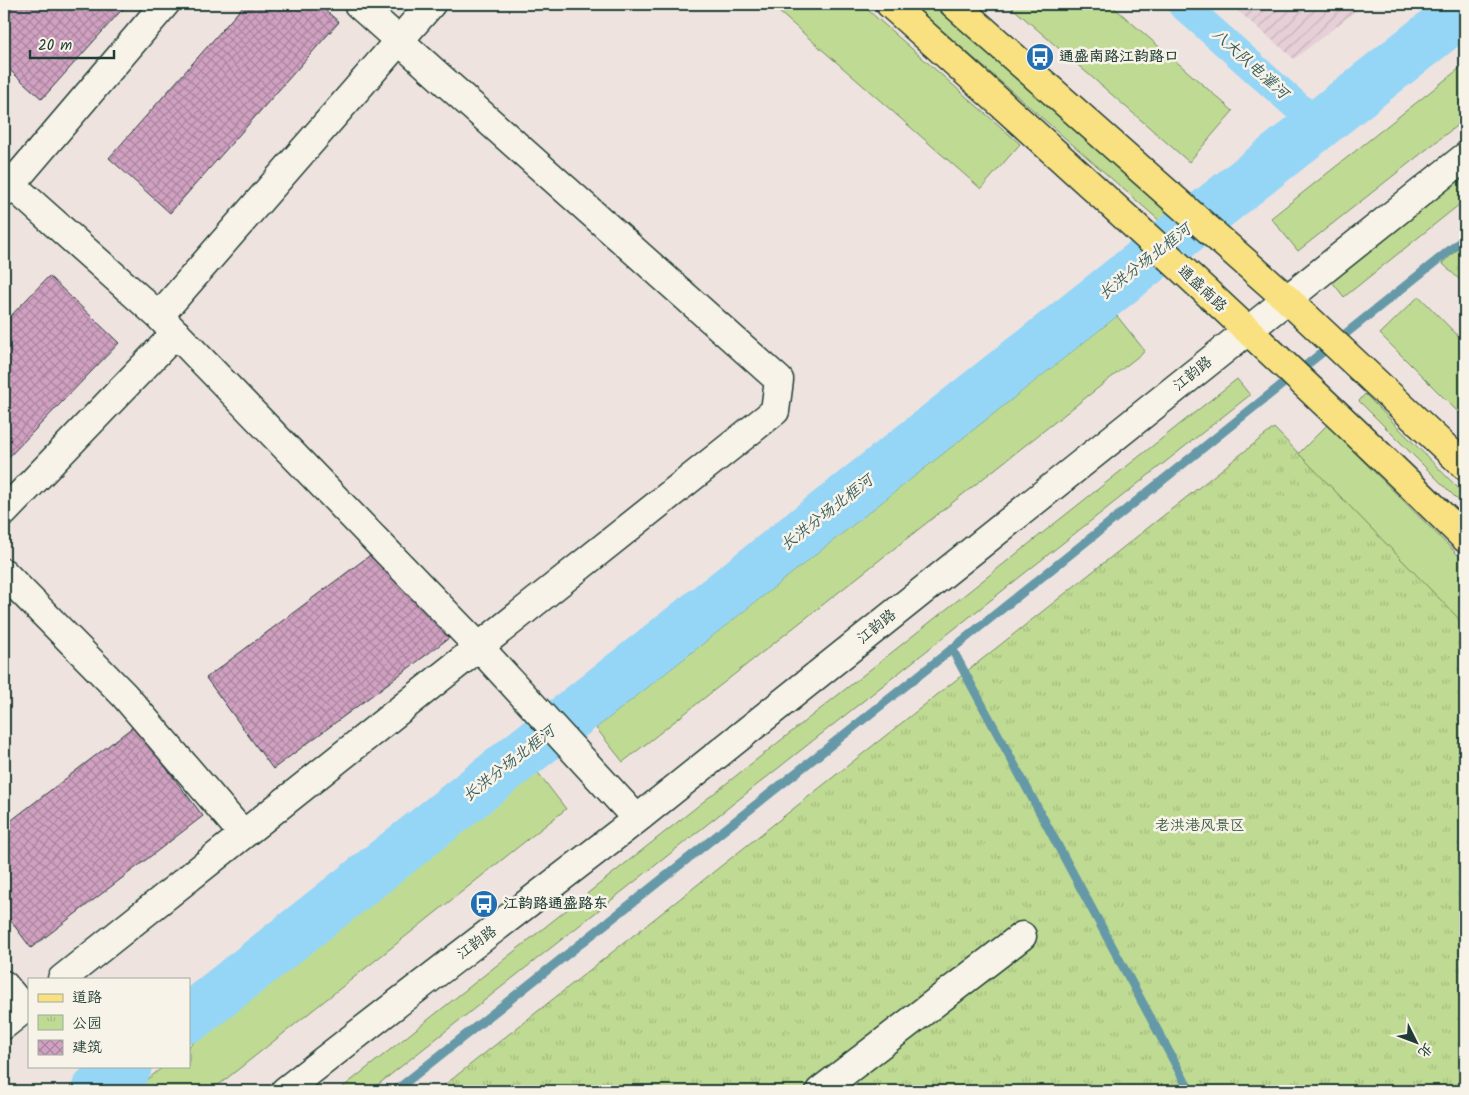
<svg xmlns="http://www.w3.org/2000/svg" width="1469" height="1095" font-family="Kalam,'LXGW WenKai TC',sans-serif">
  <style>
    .industrial { fill: url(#industrial-furrows) }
    .grass { fill: #bfda92; stroke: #6f8c63 }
    .park { fill: url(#park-tufts); stroke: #6f8c63 }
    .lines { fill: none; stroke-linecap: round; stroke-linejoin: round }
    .stream { stroke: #6699a8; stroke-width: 9 }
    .canal { stroke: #95d6f6; stroke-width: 30 }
    .river { stroke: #95d6f6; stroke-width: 50 }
    .building { fill: url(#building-cross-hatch); stroke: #1f3d34 }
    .minor-casing { stroke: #1f3d34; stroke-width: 31 }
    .major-casing { stroke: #1f3d34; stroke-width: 31 }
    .minor { stroke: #f7f3e8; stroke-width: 28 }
    .major { stroke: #f9e181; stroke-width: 28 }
    .labels { text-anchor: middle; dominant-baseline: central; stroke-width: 5; stroke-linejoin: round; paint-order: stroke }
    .poi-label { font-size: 15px; font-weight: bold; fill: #1f3d34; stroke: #f7f3e8; text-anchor: start }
    .street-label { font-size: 15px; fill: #1f3d34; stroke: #f7f3e8 }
    .park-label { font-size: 15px; fill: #3f5c47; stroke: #f7f3e8 }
    .water-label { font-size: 16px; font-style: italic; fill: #375c5b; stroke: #f7f3e8 }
  </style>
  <defs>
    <pattern id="industrial-furrows" width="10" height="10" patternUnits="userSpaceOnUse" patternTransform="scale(1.25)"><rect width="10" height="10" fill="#e6cfd7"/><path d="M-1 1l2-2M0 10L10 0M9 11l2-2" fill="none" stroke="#c5b3b9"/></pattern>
    <pattern id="park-tufts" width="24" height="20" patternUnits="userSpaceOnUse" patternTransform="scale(1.25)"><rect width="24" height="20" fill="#bfda92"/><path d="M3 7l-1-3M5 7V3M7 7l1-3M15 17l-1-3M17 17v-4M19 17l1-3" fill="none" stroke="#a4bc7e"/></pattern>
    <pattern id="building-cross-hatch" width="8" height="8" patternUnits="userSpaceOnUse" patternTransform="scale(1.25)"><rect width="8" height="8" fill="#d1a1c1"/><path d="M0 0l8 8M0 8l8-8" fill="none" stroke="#a9849e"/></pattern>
  </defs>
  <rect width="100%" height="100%" fill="#efe3e0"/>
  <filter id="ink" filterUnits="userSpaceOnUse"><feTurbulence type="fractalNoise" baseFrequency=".02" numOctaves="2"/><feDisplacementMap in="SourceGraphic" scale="10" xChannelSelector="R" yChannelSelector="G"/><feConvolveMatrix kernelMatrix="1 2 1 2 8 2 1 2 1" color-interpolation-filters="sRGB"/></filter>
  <g filter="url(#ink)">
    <path class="industrial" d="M1230 4H1365L1294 59Z"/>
    <path class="grass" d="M770 4H861L1020 144 981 189Z
      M912 4H931L1169 213 1161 222Z
      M1008 4H1110L1233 111 1189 162Z
      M1465 64V119L1298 251 1271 218Z
      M1465 172V200L1344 297 1330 279Z
      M1419 296 1465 343V419L1380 334Z
      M1117 316 1145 351 623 762 596 728Z
      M1237 379 1250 395 370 1091H338Z
      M1365 394 1465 495V507L1359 401Z
      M1327 425 1465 562V636L1290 462Z
      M536 770 566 809 211 1091H133L164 1066H189V1046Z"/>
    <path class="park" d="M1465 243V285L1442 263Z
      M1274 428 1465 625V1091H437Z"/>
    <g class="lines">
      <path class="stream" d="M952 649 1190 1091
        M395 1091 952 649 1465 238"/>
      <path class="canal" d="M1182 4 1318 125"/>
      <path class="river" d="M189 1018 1465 9
        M96 1091 127 1066"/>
    </g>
    <path class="building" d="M16 4H127L42 99 4 65V17Z
      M245 4H318L339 22 170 213 109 158Z
      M49 276 119 343 4 462V323Z
      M381 547 449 638 273 769 206 678Z
      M134 726 203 816 31 948 4 912V826Z"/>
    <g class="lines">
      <defs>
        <path id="minor" d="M4 178 159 316 479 647 637 819
          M4 193 165 4
          M159 316 431 4
          M4 512 176 333
          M4 573 124 695 243 834
          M62 979 775 411 779 380 358 4
          M4 985 24 1009
          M4 1025 29 1005
          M285 1091C401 999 520 910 637 819L1465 157
          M820 1091 1022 936"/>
        <path id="major" d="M890 4C1085 178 1278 355 1465 538
          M954 4 1287 299 1465 466"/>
      </defs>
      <use href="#minor" class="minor-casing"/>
      <use href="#major" class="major-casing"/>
      <use href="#minor" class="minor"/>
      <use href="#major" class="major"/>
    </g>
  </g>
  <defs>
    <symbol id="bus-disc" viewBox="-11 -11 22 22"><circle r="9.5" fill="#1f6fb2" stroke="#f7f3e8"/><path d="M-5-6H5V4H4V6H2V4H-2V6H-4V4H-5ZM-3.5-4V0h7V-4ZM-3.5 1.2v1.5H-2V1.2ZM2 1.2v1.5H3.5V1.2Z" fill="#fff"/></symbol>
  </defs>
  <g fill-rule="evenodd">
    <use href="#bus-disc" x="1024" y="41" width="32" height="32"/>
    <use href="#bus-disc" x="468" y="888" width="32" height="32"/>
  </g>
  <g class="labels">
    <g class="poi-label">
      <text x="1059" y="57">通盛南路江韵路口</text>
      <text x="503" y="904">江韵路通盛路东</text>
    </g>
    <g class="street-label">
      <text transform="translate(1202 289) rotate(43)">通盛南路</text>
      <text transform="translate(1193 374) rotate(-39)">江韵路</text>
      <text transform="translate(877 627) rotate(-39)">江韵路</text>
      <text transform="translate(477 943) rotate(-36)">江韵路</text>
    </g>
    <g class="park-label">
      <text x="1200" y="826">老洪港风景区</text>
    </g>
    <g class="water-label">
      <text transform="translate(1250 64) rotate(42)">八大队电灌河</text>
      <text transform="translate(1145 262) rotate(-38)">长洪分场北框河</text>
      <text transform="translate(827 513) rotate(-38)">长洪分场北框河</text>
      <text transform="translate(509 764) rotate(-38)">长洪分场北框河</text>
    </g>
  </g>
  <rect width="1469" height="1095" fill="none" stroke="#f7f3e8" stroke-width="20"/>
  <rect x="10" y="10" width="1449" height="1075" fill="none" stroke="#1f3d34" stroke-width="2" filter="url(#ink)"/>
  <rect x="28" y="978" width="162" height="90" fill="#f7f3e8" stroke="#a1aaa0"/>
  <rect x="38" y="994" width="25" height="8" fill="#f9e181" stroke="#a1aaa0"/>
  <text x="72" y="1002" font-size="15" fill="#1f3d34">道路</text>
  <rect x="38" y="1015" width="25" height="15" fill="url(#park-tufts)" stroke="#a1aaa0"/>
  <text x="72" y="1028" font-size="15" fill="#1f3d34">公园</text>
  <rect x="38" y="1040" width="25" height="15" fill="url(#building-cross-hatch)" stroke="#a1aaa0"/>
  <text x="72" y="1052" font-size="15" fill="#1f3d34">建筑</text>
  <g transform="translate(1416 1042) rotate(132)" stroke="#f7f3e8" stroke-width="4" paint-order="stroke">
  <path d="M0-4L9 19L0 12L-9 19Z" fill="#1f3d34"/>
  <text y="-8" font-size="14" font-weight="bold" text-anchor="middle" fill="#1f3d34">北</text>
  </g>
  <path d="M30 50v8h84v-8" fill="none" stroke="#1f3d34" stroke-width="2.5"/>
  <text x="38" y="50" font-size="15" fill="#1f3d34" stroke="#f7f3e8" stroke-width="4" paint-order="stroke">20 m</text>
</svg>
